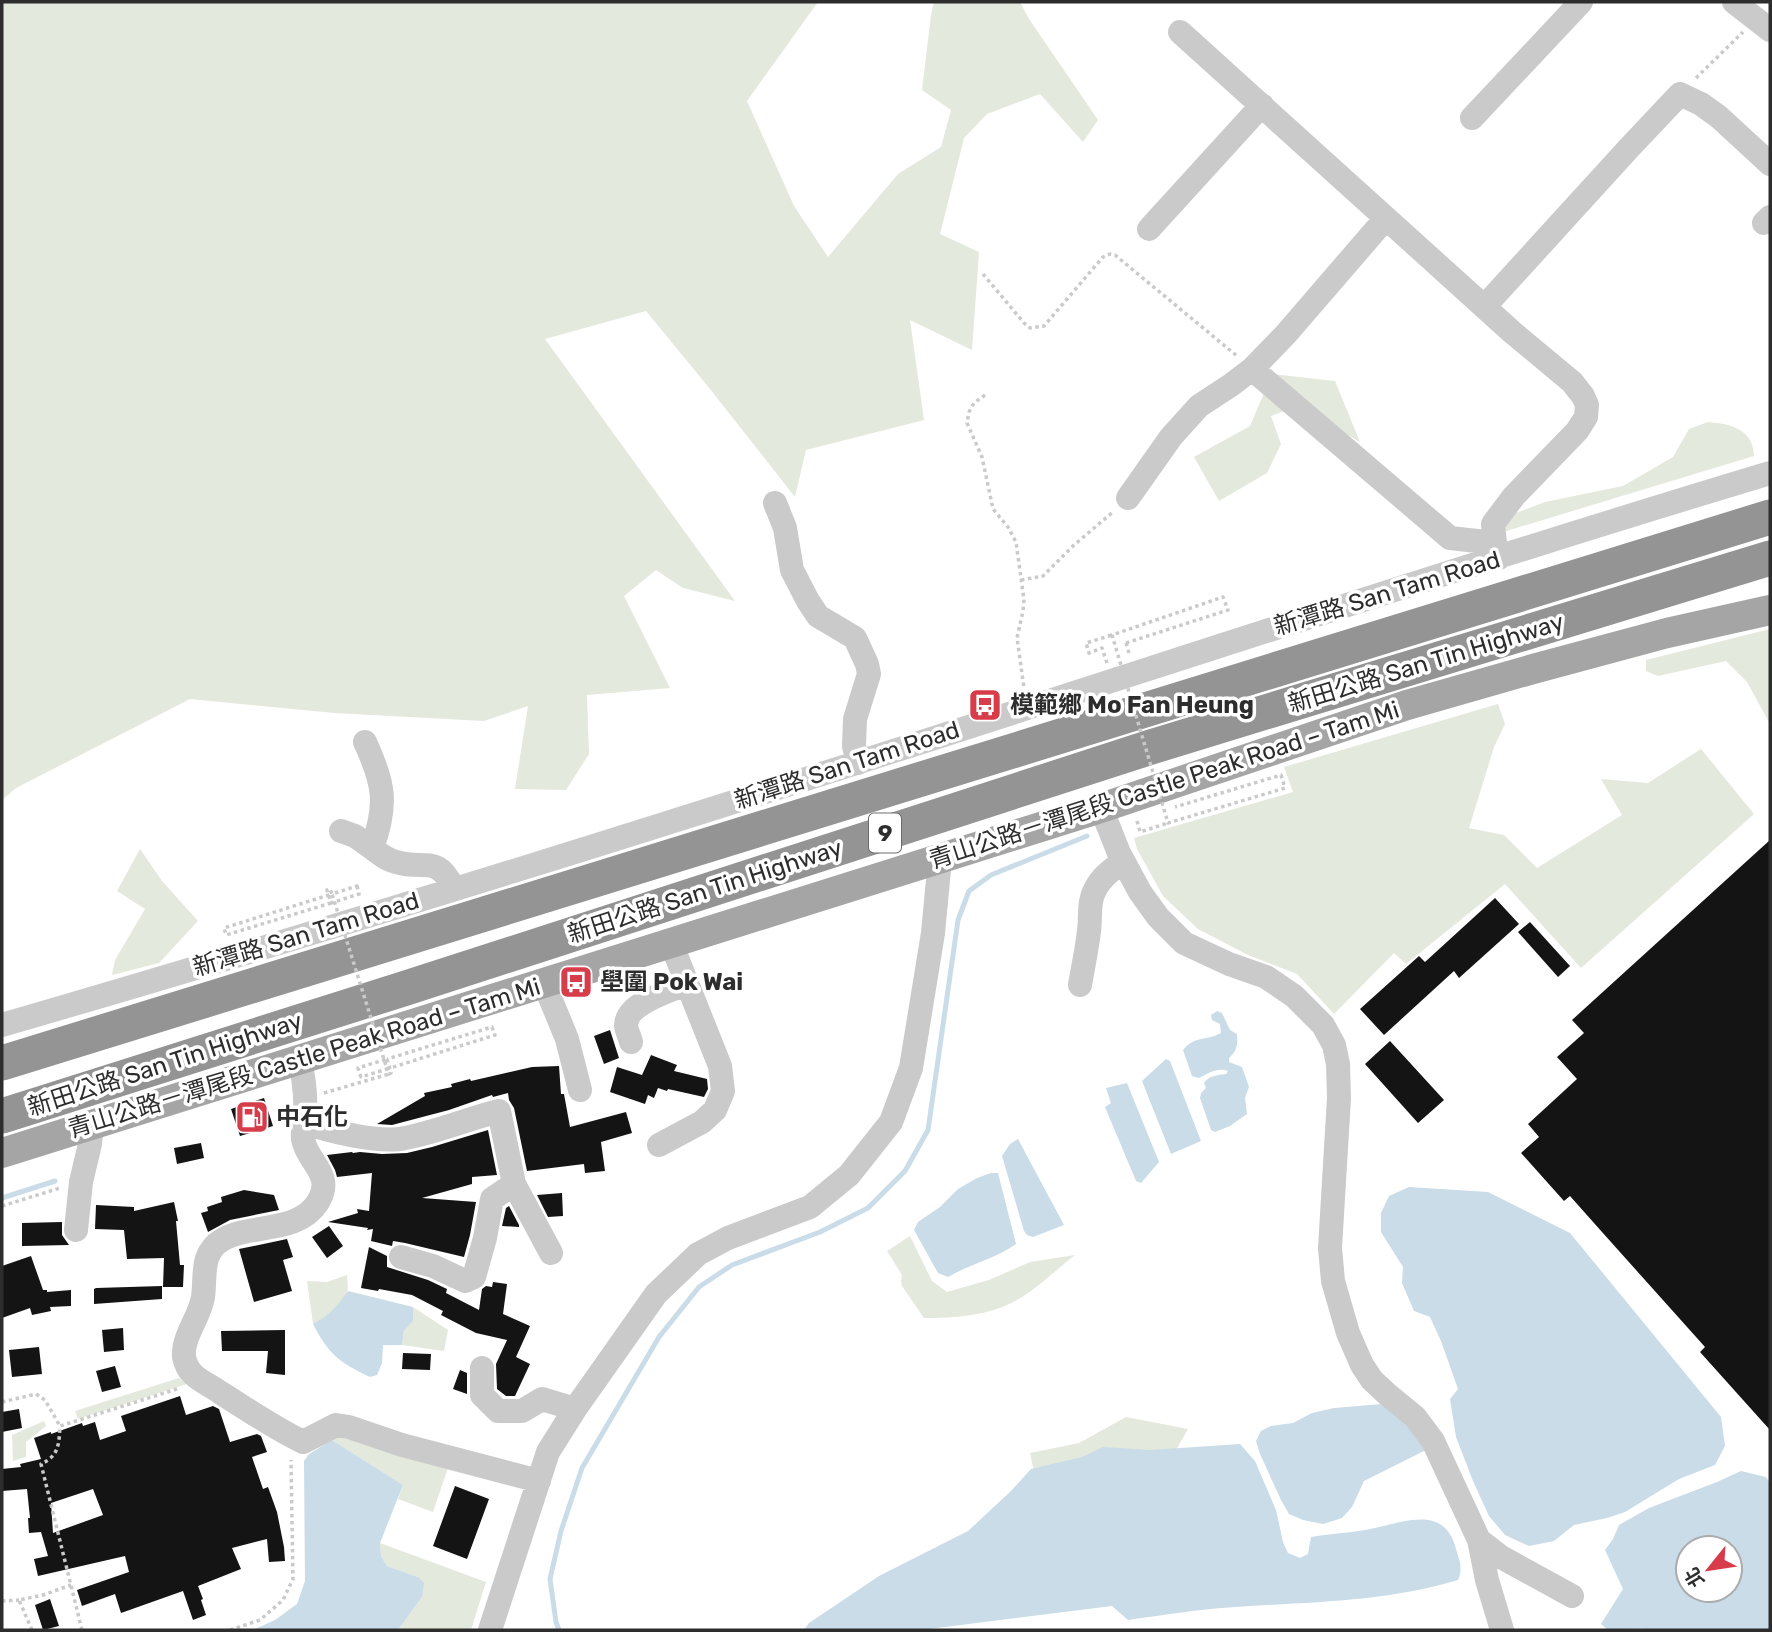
<svg xmlns="http://www.w3.org/2000/svg" width="1772" height="1632" font-family="Rubik,'Noto Sans TC',sans-serif">
  <style>
    .green { fill: #e3e9dc }
    .water { fill: #c9dce8; fill-rule: evenodd }
    .lines { fill: none; stroke-linecap: round; stroke-linejoin: round }
    .stream { stroke: #c9dce8; stroke-width: 5 }
    .building { fill: #141414; fill-rule: evenodd }
    .path { stroke: #cacaca; stroke-width: 3.5; stroke-dasharray: 3.5 3.5; stroke-linecap: butt }
    .minor { stroke: #cacaca; stroke-width: 24 }
    .major { stroke: #a5a5a5; stroke-width: 30 }
    .highway { stroke: #949494; stroke-width: 35 }
    .path-bridge { stroke: #cacaca; stroke-width: 3.5; stroke-dasharray: 3.5 3.5; stroke-linecap: butt }
    .labels { text-anchor: middle; dominant-baseline: central; stroke-width: 7; stroke-linejoin: round; paint-order: stroke }
    .shield { fill: #fff; stroke: #6c6c6c; stroke-width: 2 }
    .shield-label { font-size: 23px; font-weight: bold; fill: #2d2d2d }
    .street-label { font-size: 24px; fill: #2d2d2d; stroke: #fff }
    .poi-label { font-size: 24px; font-weight: bold; fill: #2d2d2d; stroke: #fff; text-anchor: start }
  </style>
  <rect width="100%" height="100%" fill="#fff"/>
  <path class="green" d="M2 2H818L747 101 794 206 828 257 898 174 941 147 951 110 922 90 931 15 934 2H1020L1029 19 1098 120 1083 142 1040 94 987 114 964 138 940 234 979 252 972 350 910 320 924 420 806 450 795 497 710 389 646 311 545 339 735 601 683 588 656 570 624 596 670 688 587 695 589 754 566 790 515 789 528 706 484 721 334 713 190 699 16 788 2 800Z
    M1272 374 1335 381 1360 442 1297 406 1271 416 1281 444 1267 473 1219 501 1194 457 1250 426Z
    M1708 422C1731 424 1753 429 1754 456L1503 532 1511 515 1545 502 1623 486 1673 457 1689 429Z
    M1770 629V724L1747 682 1726 661 1658 676 1646 671V660Z
    M1498 704 1505 724 1494 747 1469 828 1504 835 1537 868 1622 815 1601 779 1648 783 1701 749 1754 814 1581 968 1505 884 1406 964 1394 953 1334 1014 1297 974 1248 955 1198 929 1163 896 1137 849 1134 838 1293 792 1284 767Z
    M140 849 162 881 198 921 159 963 112 975 115 960 145 909 117 891Z
    M910 1236 932 1281 947 1292 989 1280 1030 1262 1075 1255C1060 1267 1045 1281 1028 1293 998 1315 960 1318 924 1318L902 1286 901 1281 902 1275 887 1251Z
    M347 1275C347 1280 349 1287 347 1292 341 1306 326 1318 313 1324L307 1281 327 1282Z
    M413 1307 448 1330 444 1351 402 1345 404 1331 413 1321Z
    M179 1378 187 1384 78 1419 75 1411Z
    M1126 1417 1188 1429 1168 1464 1037 1485 1030 1453 1079 1443Z
    M44 1421 46 1426 26 1442V1457L13 1461 12 1435Z
    M348 1433 449 1465 433 1512 398 1499 403 1485 332 1440Z
    M380 1543 486 1582 471 1630H398L422 1597 418 1577 387 1566 381 1556Z"/>
  <path class="water" d="M1217 1011 1222 1013 1230 1030 1237 1034C1238 1044 1237 1051 1229 1058V1062L1242 1067 1249 1087 1245 1098 1247 1114 1230 1126 1215 1132 1211 1130 1200 1098 1201 1093 1206 1088 1204 1083C1208 1076 1218 1075 1226 1074L1228 1071C1218 1067 1208 1073 1199 1078L1192 1076 1183 1050C1195 1035 1207 1041 1221 1033L1220 1024 1212 1020 1211 1015Z
    M1166 1059 1170 1061 1201 1141 1171 1154 1142 1081Z
    M1127 1083 1159 1162 1141 1183 1136 1181 1105 1107 1111 1103 1106 1088Z
    M1018 1139 1064 1225 1033 1237 1027 1235 1024 1231 1002 1156 1010 1144Z
    M991 1173H998L1016 1244C995 1259 970 1264 948 1277L938 1273 914 1230 918 1222 940 1207 958 1189 977 1178Z
    M1409 1187 1488 1192 1570 1233 1721 1417 1725 1446 1715 1465 1679 1479 1625 1512 1607 1518 1574 1525 1554 1541 1529 1546 1505 1535 1489 1516 1473 1481 1456 1437 1450 1399 1458 1389 1441 1341 1430 1317 1414 1311 1402 1283 1403 1267 1381 1232V1213L1389 1196Z
    M348 1291 413 1307V1321L404 1331 402 1345H383L382 1363 377 1375 370 1377C339 1362 329 1355 313 1324 329 1316 338 1305 348 1291Z
    M1382 1404 1410 1408 1426 1450 1364 1481 1352 1507 1342 1518 1323 1524 1303 1520 1289 1514 1281 1500 1260 1454 1256 1441 1261 1431 1271 1426 1293 1423 1312 1413 1334 1408Z
    M332 1440 403 1485 380 1543 381 1556 387 1566 418 1577 424 1583 422 1597 398 1630H253L275 1620 297 1604 305 1581 304 1461 309 1454Z
    M1240 1444 1255 1461 1276 1510 1283 1542 1288 1553 1300 1558 1308 1554 1311 1537C1329 1534 1347 1533 1365 1530 1398 1525 1444 1501 1456 1549 1460 1562 1463 1568 1458 1580 1385 1602 1310 1602 1235 1607 1199 1609 1164 1615 1128 1620L1112 1606 921 1630H804L809 1623 879 1576 968 1531 1011 1491 1031 1469 1082 1457 1103 1447 1150 1450Z
    M1741 1471 1766 1477 1770 1483V1630H1652C1638 1627 1623 1630 1608 1630L1601 1624 1623 1589 1605 1550 1613 1539 1619 1525 1649 1508 1717 1482ZM1688 1548H1730V1590H1688Z"/>
  <g class="lines">
    <path class="stream" d="M2 1198 55 1181
      M559 1630 556 1622 550 1579 561 1531 582 1468 659 1337 699 1287 732 1265 820 1232 868 1208 905 1171 928 1130 958 920 969 891 991 875 1087 836"/>
  </g>
  <path class="building" d="M1770 840V1430L1700 1352 1705 1347 1602 1232 1570 1196 1564 1201 1521 1153 1539 1137 1528 1124 1577 1079 1557 1057 1584 1033 1572 1020Z
    M1495 898 1519 924 1459 978 1454 971 1384 1035 1360 1009 1419 956 1425 962Z
    M1530 922 1570 966 1558 977 1518 932Z
    M610 1030 619 1058 604 1064 594 1036Z
    M1390 1041 1444 1100 1418 1123 1365 1064Z
    M651 1055 677 1065 674 1071 707 1079 708 1089 704 1097 668 1089 667 1091 658 1088 654 1098 648 1095 645 1104 610 1092 617 1067 642 1075Z
    M559 1066 561 1094H564L570 1127 626 1112 632 1133 601 1142 605 1171 585 1173 584 1164 527 1171 514 1108 509 1100 508 1093 493 1097 492 1095 449 1110 392 1125 377 1124 425 1096 424 1093 452 1087 451 1084 470 1079 471 1081 532 1067Z
    M264 1098 273 1126 240 1136 231 1109Z
    M488 1130 497 1175 472 1177V1184L422 1198 476 1202 470 1235 464 1257 405 1243 393 1241 392 1246 371 1241 373 1229 367 1230 368 1228 328 1222 358 1213 357 1209 369 1211 372 1173 337 1177 335 1170 327 1155 352 1152 353 1153 360 1152 382 1154 407 1153 432 1147Z
    M201 1143 204 1158 177 1164 174 1148Z
    M244 1190 274 1195 279 1210 230 1220 208 1232 201 1213 208 1211 207 1207 222 1202 221 1197Z
    M562 1193 563 1216 548 1217 537 1195Z
    M174 1202 178 1221H176L180 1265H184L183 1287H163L164 1258 127 1259 124 1230 95 1229 96 1205 134 1207V1211Z
    M509 1206 519 1225V1227L502 1226 506 1208Z
    M62 1222V1235L69 1245 22 1246V1223Z
    M329 1226 343 1246 327 1258 312 1237Z
    M287 1239 293 1257 283 1260 292 1291 254 1302 239 1249Z
    M369 1247 387 1256V1267L428 1280 447 1289 446 1293 479 1310 482 1289 486 1286 492 1287 493 1282 507 1284 503 1314 530 1326 516 1357 530 1364 515 1396H506L497 1389 496 1364 507 1340 476 1333 441 1315 443 1311 412 1295 379 1289 378 1291 361 1288Z
    M31 1256 43 1290H47V1292L71 1290V1306L50 1307 51 1311 32 1315 30 1308 2 1318V1266Z
    M162 1286V1299L94 1304V1289L96 1288Z
    M123 1328 124 1350 104 1352 102 1330Z
    M285 1330V1375L266 1373 268 1351H222L221 1331Z
    M39 1347 42 1374 12 1377 9 1350Z
    M403 1353 431 1354 430 1370 402 1369Z
    M115 1366 121 1387 102 1392 96 1371Z
    M460 1370 467 1373V1394L453 1389Z
    M180 1396 186 1415 213 1406 219 1409 230 1442 257 1434 261 1436 267 1452 252 1457 263 1489 268 1487 277 1512 284 1547 285 1561 269 1562 267 1539 232 1548 241 1569 198 1586 203 1599 201 1600 206 1615 193 1620 183 1591 121 1613 115 1594 82 1606 77 1590 129 1572 125 1556 38 1576 34 1559 48 1556 41 1532 29 1533 28 1518H30L27 1489 2 1491V1469L21 1467 20 1464 41 1459 34 1438 51 1432V1434L82 1423 83 1426 95 1422 100 1440 126 1431 121 1416ZM93 1489 103 1515 53 1533 51 1503Z
    M19 1409 22 1428 2 1432V1412Z
    M455 1486 489 1499 467 1559 433 1546Z
    M50 1599 59 1626 43 1630 35 1605Z"/>
  <g class="lines">
    <path class="path" d="M1696 78 1743 32
      M983 274 1024 323 1030 328 1044 326 1103 257 1110 254 1115 255 1237 356
      M985 395 974 403 969 412 967 423 982 457 993 509 1008 527 1016 542 1024 600 1023 611 1017 638 1024 688
      M1021 580 1043 576 1074 545 1113 512
      M1126 643 1129 653
      M1107 663 1102 648 1089 653 1086 643 1112 635
      M1137 821 1140 832 1168 823
      M357 886 359 894 331 903 327 890 330 889 332 894Z
      M387 1059 391 1073 389 1074 387 1069 361 1077 358 1068Z
      M324 1093 389 1074
      M2 1206 60 1188
      M2 1402 36 1394 45 1400 60 1426
      M2 1601 19 1600
      M32 1630 19 1600 43 1595 71 1585
      M82 1630 41 1464C59 1456 59 1444 60 1426L180 1388
      M230 1630 260 1620 283 1600 293 1579 291 1460"/>
    <path class="minor" d="M1734 2 1770 30
      M1180 32 1512 332 1572 382 1583 396 1587 405 1586 417 1577 431 1514 496 1493 524 1495 543 1499 558
      M1472 118 1581 2
      M1764 223 1770 217
      M1149 229 1262 105
      M1484 307 1629 148 1680 94 1701 104 1719 117 1770 164
      M1252 369 1450 538 1495 543
      M1128 498 1171 437 1199 406 1231 385 1252 369 1286 334 1386 218
      M775 503 785 528 792 570 808 601 818 616 855 638 867 664 869 674 855 719 854 746 858 763
      M365 742C384 783 388 804 372 848 380 854 387 860 396 862 426 871 436 853 454 889
      M1101 808 1119 853 1140 892 1158 917 1184 943 1229 964 1266 977 1294 996 1323 1025 1334 1045 1338 1064 1339 1098 1330 1248 1333 1281 1348 1333 1362 1365 1372 1380 1387 1394 1415 1417 1433 1441 1479 1540 1501 1557 1572 1596
      M341 831 355 836 372 848
      M544 983 567 1039 580 1090
      M1080 985C1083 967 1087 949 1089 931 1091 916 1088 901 1096 888 1102 876 1113 869 1123 861
      M2 1025C288 942 572 854 856 763 1161 666 1464 565 1770 473
      M631 1042C630 1037 626 1030 626 1025 627 1003 669 991 686 984
      M300 1060C303 1076 306 1091 305 1107 305 1117 302 1129 303 1139 307 1163 335 1174 318 1202 298 1234 251 1223 222 1240 200 1253 206 1276 203 1297 200 1317 182 1337 184 1357 185 1361 188 1369 191 1372 198 1381 212 1386 221 1393 248 1410 274 1428 303 1442L336 1425 349 1427 402 1445 539 1481
      M304 1122C327 1131 381 1144 405 1138 437 1132 467 1119 499 1111L514 1184 551 1253
      M659 1145 702 1122 715 1110 723 1091 720 1066 671 943
      M76 1230 81 1182 90 1144 92 1124
      M401 1257 433 1266 465 1281 474 1277 485 1238 492 1199 514 1184
      M482 1368V1395L498 1411H522L542 1399 575 1409
      M1479 1540 1487 1580 1502 1630
      M490 1630 548 1452 575 1409 656 1294 698 1254 728 1238 810 1207 849 1175 891 1122 911 1068 933 933 940 859"/>
    <path class="major" d="M2 1153 1101 808 1407 705 1533 669 1667 633 1770 610"/>
    <path class="highway" d="M2 1063 1770 517
      M2 1116 403 989 1151 747 1770 558"/>
    <path class="path-bridge" d="M1126 643 1228 610 1223 597 1112 635 1168 823 1285 788 1281 775 1175 807
      M331 903 226 935 224 928 332 894 387 1069 495 1035 492 1027 387 1059"/>
  </g>
  <defs>
    <symbol id="bus-square" viewBox="-11 -11 22 22"><rect x="-9" y="-9" width="18" height="18" rx="4" fill="#d73c4a" stroke="#fff"/><path d="M-5-6H5V4H4V6H2V4H-2V6H-4V4H-5ZM-3.5-4V0h7V-4ZM-3.5 1.2v1.5H-2V1.2ZM2 1.2v1.5H3.5V1.2Z" fill="#fff"/></symbol>
    <symbol id="fuel-square" viewBox="-11 -11 22 22"><rect x="-9" y="-9" width="18" height="18" rx="4" fill="#d73c4a" stroke="#fff"/><path d="M-5.5-6h7V0h2V4h1.3V-2.5L3-4.5l.8-.8L6-3V5H2.5V1h-1V6h-7ZM-4.2-4.7v3.2H.2V-4.7Z" fill="#fff"/></symbol>
  </defs>
  <g fill-rule="evenodd">
    <use href="#bus-square" x="966" y="686" width="38" height="38"/>
    <use href="#bus-square" x="557" y="963" width="38" height="38"/>
    <use href="#fuel-square" x="233" y="1098" width="38" height="38"/>
  </g>
  <g class="labels">
    <rect class="shield" x="869" y="813.5" width="32" height="39" rx="5"/>
    <g class="shield-label">
      <text x="885" y="833">9</text>
    </g>
    <g class="street-label">
      <text transform="translate(1387 593) rotate(-17)">新潭路 San Tam Road</text>
      <text transform="translate(1426 663) rotate(-17)">新田公路 San Tin Highway</text>
      <text transform="translate(847 765) rotate(-18)">新潭路 San Tam Road</text>
      <text transform="translate(1164 785) rotate(-18)">青山公路－潭尾段 Castle Peak Road – Tam Mi</text>
      <text transform="translate(705 891) rotate(-18)">新田公路 San Tin Highway</text>
      <text transform="translate(306 934) rotate(-17)">新潭路 San Tam Road</text>
      <text transform="translate(304 1058) rotate(-17)">青山公路－潭尾段 Castle Peak Road – Tam Mi</text>
      <text transform="translate(165 1064) rotate(-18)">新田公路 San Tin Highway</text>
    </g>
    <g class="poi-label">
      <text x="1010" y="705">模範鄉 Mo Fan Heung</text>
      <text x="600" y="982">壆圍 Pok Wai</text>
      <text x="276" y="1117">中石化</text>
    </g>
  </g>
  <rect width="1772" height="1632" fill="none" stroke="#2d2d2d" stroke-width="7"/>
  <g transform="translate(1709 1569) rotate(240)"><circle r="33" fill="#ffffff" stroke="#ababab" stroke-width="2"/>
  <path d="M0-5L12 26L0 18L-12 26Z" fill="#d73c4a"/>
  <text y="-10" font-size="19" font-weight="bold" text-anchor="middle" fill="#2d2d2d">北</text>
  </g>
</svg>
